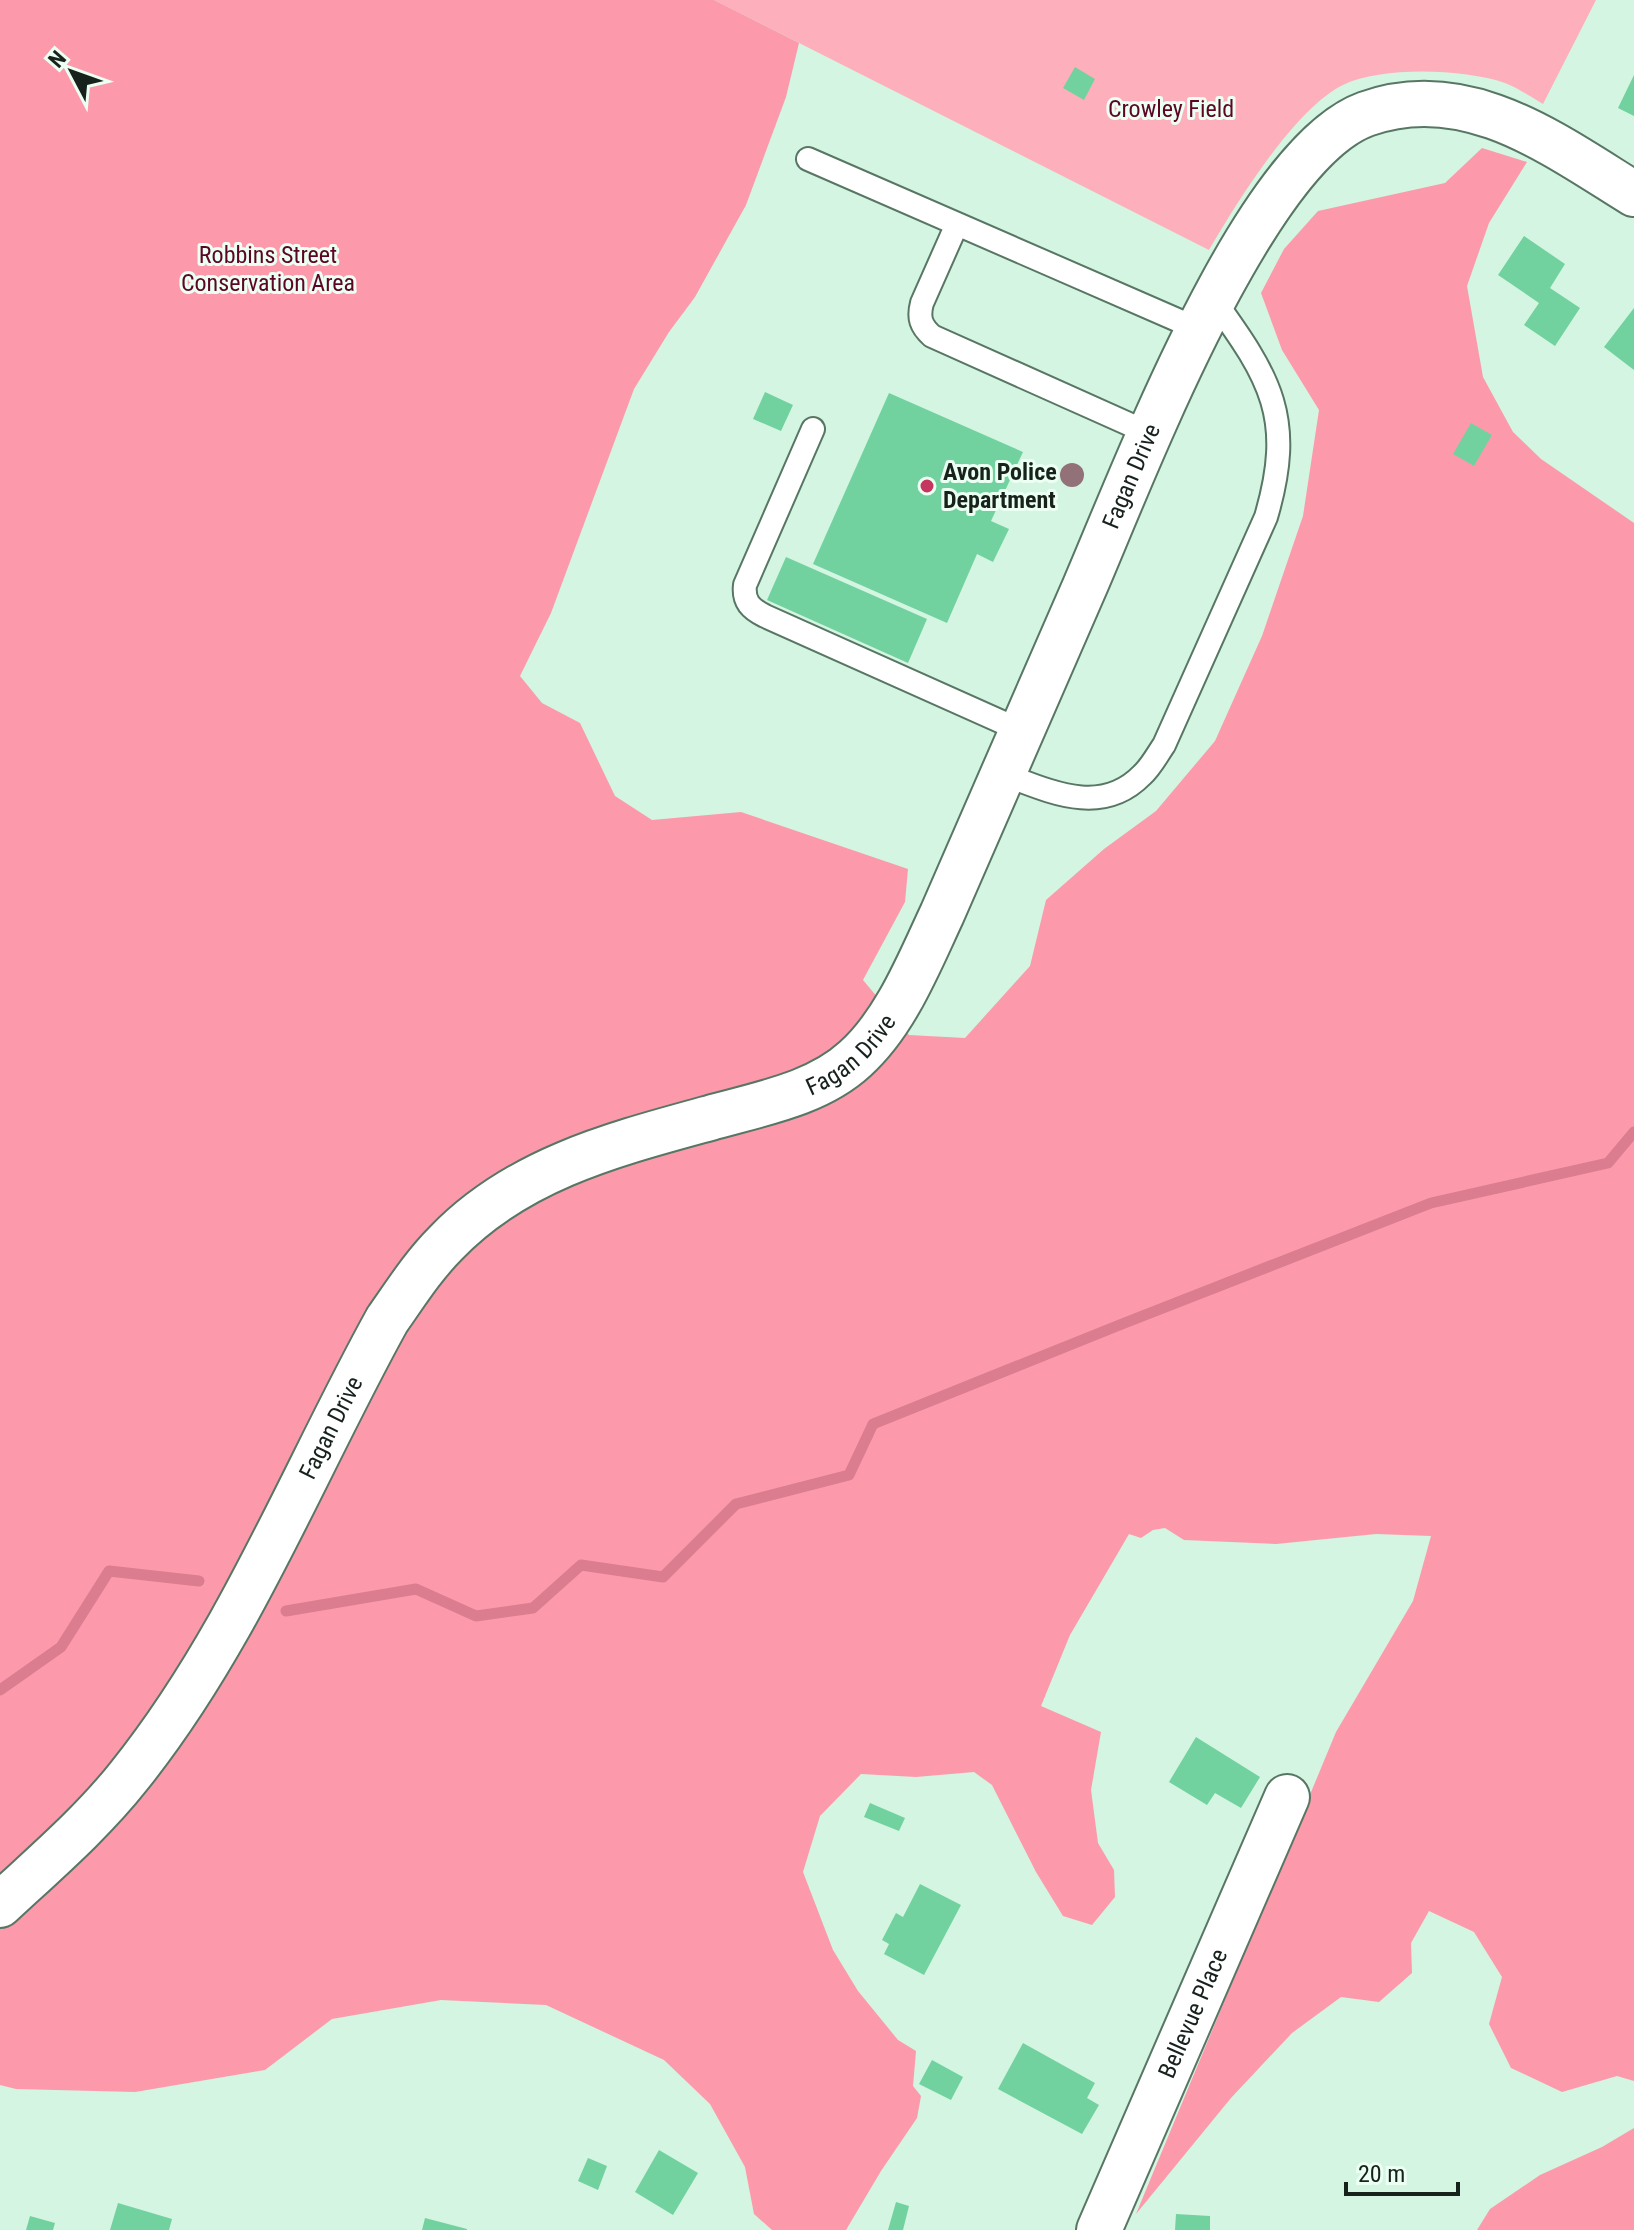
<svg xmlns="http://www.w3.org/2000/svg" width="1634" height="2230" font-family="'Roboto Condensed',sans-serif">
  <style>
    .green { fill: #feafbc }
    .forest { fill: #fc9aac }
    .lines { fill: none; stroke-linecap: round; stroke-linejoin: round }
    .stream { stroke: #db7d8f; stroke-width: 11 }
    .building { fill: #72d29f }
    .lane-casing { stroke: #587664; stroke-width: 26 }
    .street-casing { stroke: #587664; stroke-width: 48 }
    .lane { stroke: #fff; stroke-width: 22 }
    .street { stroke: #fff; stroke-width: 44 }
    .tree { fill: #927179 }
    .poi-dot { fill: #c6375f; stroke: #ebfff2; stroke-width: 3 }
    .labels { text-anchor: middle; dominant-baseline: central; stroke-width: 6; stroke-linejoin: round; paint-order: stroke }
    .park-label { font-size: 24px; fill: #5d0524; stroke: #ebfff2 }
    .poi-label { font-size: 24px; font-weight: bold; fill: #16221b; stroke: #ebfff2; text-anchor: start }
    .street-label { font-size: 24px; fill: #16221b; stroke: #ebfff2 }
  </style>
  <rect width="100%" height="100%" fill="#d3f5e1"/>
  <path class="green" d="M714 0H1596L1543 104C1531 97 1518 88 1505 83 1463 69 1383 66 1343 85 1294 109 1236 204 1209 250Z"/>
  <path class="forest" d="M0 0H714L799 43 786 97 746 205 695 297 669 332 634 389 551 613 520 676 542 703 580 723 615 796 652 820 741 812 908 869 905 902 863 980 909 1035 965 1038 1030 966 1046 900 1104 849 1156 811 1215 741 1262 636 1303 516 1319 410 1282 350 1261 293 1284 249 1318 211 1445 183 1482 148 1527 162 1489 223 1467 286 1483 377 1513 432 1541 459 1634 523V2081L1617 2076 1562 2092 1511 2068 1489 2024 1502 1977 1474 1932 1429 1911 1411 1943 1412 1973 1379 2002 1341 1997 1292 2033 1231 2098 1136 2214 1336 1732 1413 1601 1431 1536 1376 1534 1276 1544 1184 1540 1165 1528 1153 1530 1141 1538 1129 1534 1070 1635 1041 1706 1101 1732 1091 1790 1098 1843 1114 1870 1115 1897 1092 1925 1063 1916 1036 1872 992 1785 974 1772 916 1777 861 1774 820 1816 803 1872 833 1950 858 1991 898 2040 916 2051 913 2086 921 2096 917 2118 881 2171 846 2230H772L754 2214 745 2167 710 2104 664 2060 546 2005 441 2000 332 2019 265 2070 135 2092 16 2089 0 2085Z
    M1634 2128V2230H1477L1490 2209 1540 2175 1602 2147Z"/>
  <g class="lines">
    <path class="stream" d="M286 1611 416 1589 476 1616 533 1608 581 1565 663 1577 736 1504 849 1475 873 1424 1122 1324 1431 1203 1608 1163 1634 1132
      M0 1690 61 1647 109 1571 199 1581"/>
  </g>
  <path class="building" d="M1075 67 1095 79 1084 100 1063 88Z
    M1634 75V116L1618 108Z
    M1524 236 1565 264 1550 288 1580 308 1555 346 1524 325 1539 303 1498 275Z
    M1634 308V370L1604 347Z
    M765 392 793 405 781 431 753 419Z
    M889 393 1023 452 991 521 1009 529 993 562 977 554 947 623 813 564Z
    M1471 423 1492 435 1474 466 1453 454Z
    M786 557 927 619 908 663 767 600Z
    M1196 1737 1260 1777 1241 1808 1215 1793 1207 1805 1169 1782Z
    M870 1803 905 1818 899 1831 864 1817Z
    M920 1884 961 1905 924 1975 884 1954 889 1944 882 1940 896 1913 903 1917Z
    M1023 2043 1095 2083 1087 2098 1099 2105 1082 2134 998 2089Z
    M932 2060 963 2077 951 2100 919 2084Z
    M659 2150 698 2173 673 2215 635 2192Z
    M588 2158 607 2166 598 2190 578 2181Z
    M896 2202 909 2206 903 2230H888Z
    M118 2203 172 2219 169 2230H110Z
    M1176 2214 1210 2216V2230H1175Z
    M30 2216 55 2223 53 2230H26Z
    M425 2218 467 2229V2230H422Z"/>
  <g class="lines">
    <defs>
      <path id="lane" d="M808 159 1198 329
        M957 224 922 303C918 318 921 326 932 336L1151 434
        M813 429 745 585C743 602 751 609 765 616L1022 731
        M1003 774C1049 791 1101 817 1142 775 1151 767 1157 755 1164 745L1266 517C1295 418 1271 379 1213 299"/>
      <g id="street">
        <path id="s1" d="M0 1905C44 1864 92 1823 129 1776 239 1639 303 1472 387 1320 406 1293 423 1266 446 1243 519 1167 619 1143 717 1116 764 1103 818 1093 855 1059 896 1022 919 963 942 914 990 805 1037 695 1085 586 1133 475 1253 155 1366 114 1466 78 1553 144 1634 194"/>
        <path id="s2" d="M1099 2230 1287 1797"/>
      </g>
    </defs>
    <use href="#lane" class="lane-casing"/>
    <use href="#street" class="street-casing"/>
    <use href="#lane" class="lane"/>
    <use href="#street" class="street"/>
  </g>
  <circle class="tree" cx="1072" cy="475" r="12"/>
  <circle class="poi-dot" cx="927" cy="486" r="8"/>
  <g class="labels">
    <g class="park-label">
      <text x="1171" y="109">Crowley Field</text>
      <text x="268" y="255">Robbins Street<tspan x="268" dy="28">Conservation Area</tspan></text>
    </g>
    <g class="poi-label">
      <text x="943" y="472">Avon Police<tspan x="943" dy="28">Department</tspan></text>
    </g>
    <g class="street-label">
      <text stroke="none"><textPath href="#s1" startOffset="1906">Fagan Drive</textPath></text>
      <text stroke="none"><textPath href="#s1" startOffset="1258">Fagan Drive</textPath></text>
      <text stroke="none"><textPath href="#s1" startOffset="586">Fagan Drive</textPath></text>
      <text stroke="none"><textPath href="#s2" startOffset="236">Bellevue Place</textPath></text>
    </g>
  </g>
  <g transform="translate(72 72) rotate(311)" stroke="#ebfff2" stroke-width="6" paint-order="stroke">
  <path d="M0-6L14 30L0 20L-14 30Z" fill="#16221b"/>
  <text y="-12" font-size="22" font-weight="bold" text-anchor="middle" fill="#16221b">N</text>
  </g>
  <path d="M1346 2182v12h112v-12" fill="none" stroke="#16221b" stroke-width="4"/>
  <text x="1358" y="2182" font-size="24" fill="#16221b" stroke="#ebfff2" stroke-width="6" paint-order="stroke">20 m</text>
</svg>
